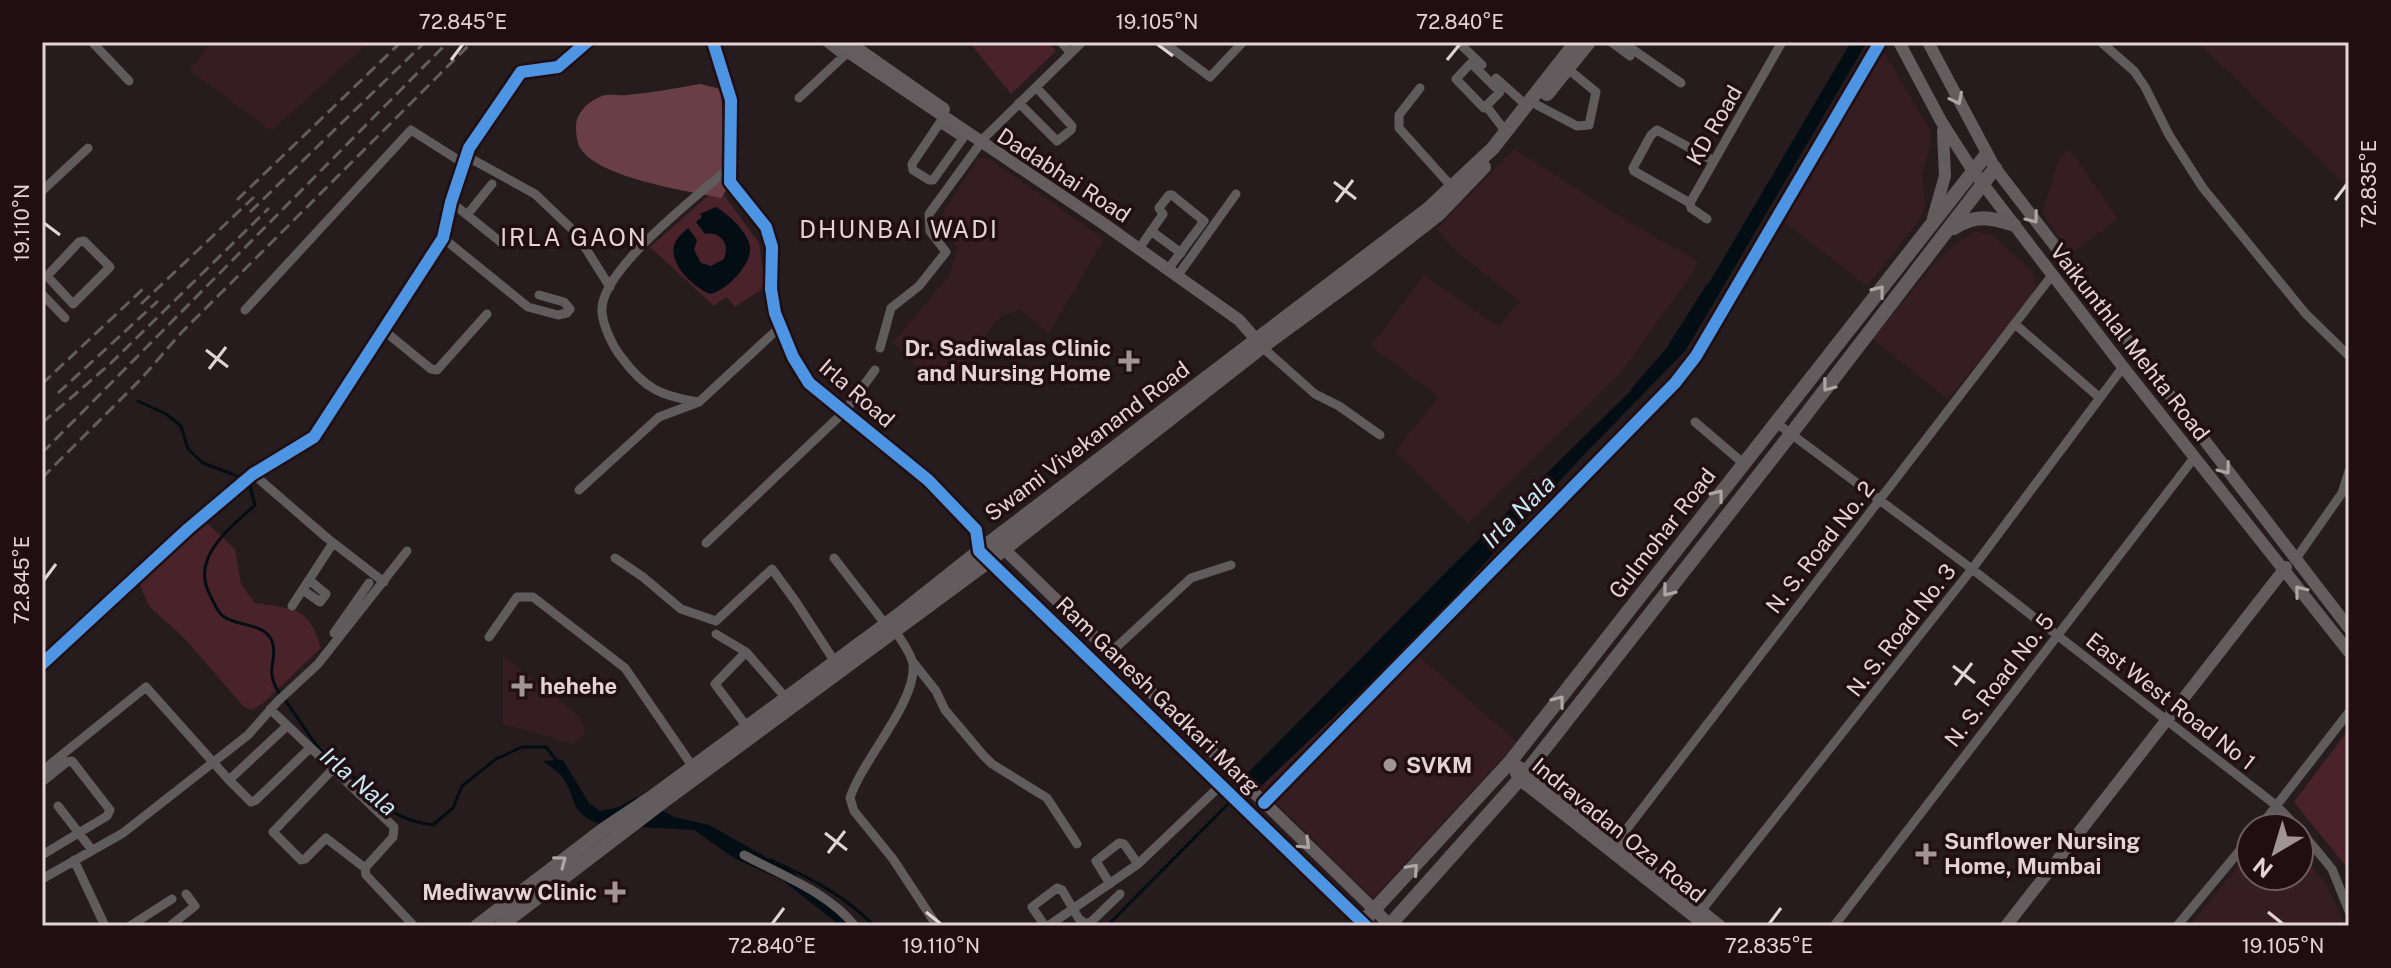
<svg xmlns="http://www.w3.org/2000/svg" width="2391" height="968" font-family="'Public Sans',sans-serif">
  <style>
    .built { fill: #361d21 }
    .green { fill: #49222a }
    .forest { fill: #6a3e47 }
    .water { fill: #030e14 }
    .lines { fill: none; stroke-linecap: round; stroke-linejoin: round }
    .stream { stroke: #030e14; stroke-width: 3 }
    .street { stroke: #605b5c; stroke-width: 9 }
    .secondary { stroke: #635d5f; stroke-width: 12 }
    .primary { stroke: #625c5e; stroke-width: 14 }
    .rail { stroke: #625d5e; stroke-width: 3; stroke-dasharray: 12 6; stroke-linecap: butt }
    .cycleway-casing { stroke: #210e12; stroke-width: 17 }
    .cycleway { stroke: #4d94e3; stroke-width: 12 }
    .oneway { stroke: #afa4a6 }
    .ticks { fill: none; stroke: #e2d4d6; stroke-width: 3 }
    .poi-dot { fill: #a09496; stroke: #210e12; stroke-width: 3 }
    .labels { text-anchor: middle; dominant-baseline: central; stroke-width: 7; stroke-linejoin: round; paint-order: stroke }
    .street-label { font-size: 22px; fill: #e2d4d6; stroke: #210e12 }
    .poi-label { font-size: 22px; font-weight: bold; fill: #e2d4d6; stroke: #210e12; text-anchor: start }
    .neighbourhood-label { font-size: 24px; letter-spacing: 2px; fill: #e2d4d6; stroke: #210e12 }
    .water-label { font-size: 24px; font-style: italic; fill: #c6e8f5; stroke: #210e12 }
    .neatline { fill: none; stroke: #e2d4d6; stroke-width: 3 }
    .ticks-label { font-size: 20px; text-anchor: middle; fill: #e2d4d6 }
  </style>
  <rect width="100%" height="100%" fill="#261c1e"/>
  <path class="built" d="M210 42H370L271 131 189 70 211 44Z
    M2197 42H2349V188Z
    M1882 49 1930 130 1931 141 1922 175 1925 207 1919 220 1867 286 1782 220Z
    M1514 149 1632 224 1698 261 1692 274 1620 374 1468 523 1395 451 1439 397 1371 346 1424 275 1498 327 1520 301 1454 250 1437 229Z
    M2070 150 2118 219 2070 254 2042 212 2060 157Z
    M978 158 989 159 1104 239 1049 333 1020 310 1002 315 945 384 933 383 893 342 950 275 957 248 937 222Z
    M1975 231 1991 235 2032 271 2036 286 2030 299 1948 399 1872 339 1935 263 1957 242Z
    M1408 647 1517 742 1373 898 1260 787Z
    M503 655 581 718 585 735 573 744 503 724Z
    M2299 849 2327 886 2345 926H2189L2251 851V876H2299Z"/>
  <path class="green" d="M969 42H1048L1056 51 1011 94Z
    M718 187 759 243 765 287 735 307 726 297 714 306 650 247Z
    M208 524 235 549 241 584 255 603C294 609 309 606 321 648L263 703 252 710 244 707 186 640 149 606 139 583C159 559 181 541 208 524Z
    M2349 729V870L2294 802Z"/>
  <path class="forest" d="M700 84 721 89 727 189 721 198C689 191 595 178 579 146 577 141 576 133 576 127 576 112 589 101 602 96 609 93 619 96 627 95 651 93 676 88 700 84Z"/>
  <path class="water" d="M1851 42H1867L1686 350 1578 461 1408 647 1260 787 1247 774 1449 569 1653 369 1676 339Z
    M716 207C728 214 747 231 750 246 753 264 726 291 710 294 693 287 667 263 675 243 677 237 683 233 688 228L697 240 694 250 701 263 711 266 724 259C730 244 721 231 705 234L696 222 702 217 700 214Z
    M563 760 589 803 600 811 619 807 636 797 674 817 709 825 759 853 794 873 829 905 864 926H841L782 880 734 858 694 830 602 825C567 812 579 802 563 778 558 771 549 766 543 761Z"/>
  <g class="lines">
    <path class="stream" d="M1633 389 1667 350 1708 285
      M138 401 166 414 181 426 188 449 203 463 240 477
      M250 486 255 505C229 529 190 558 210 595 214 602 217 612 223 616 237 627 264 622 272 641 279 659 263 670 280 694
      M285 700C296 715 306 731 317 746 324 756 337 762 346 770 379 798 387 819 433 825L453 808 462 786 496 759 522 747H546L557 761
      M771 860C808 877 846 896 874 926
      M1107 926 1231 801"/>
    <path class="street" d="M92 42 129 81
      M713 42 731 100 730 182 766 227 772 247 771 289 775 313 793 357 809 383 928 480 976 530 979 551
      M826 42 844 56
      M1061 42 1071 53
      M1163 42 1210 77 1243 42
      M1458 42 1482 65
      M1611 42 1630 56
      M1622 42 1681 83
      M2101 42 2134 71 2145 87 2169 135 2203 188 2305 313 2349 356
      M1471 63 1500 92 1484 108 1456 79Z
      M1496 78 1526 105
      M1420 88 1399 115V128L1452 187
      M799 98 848 52
      M1019 103 1057 141 1071 130 1072 126 1036 87
      M1537 105 1577 126 1589 125 1596 92 1568 69
      M1487 107 1506 132
      M943 118 912 164 913 170 929 180H933L966 134
      M940 123 963 138
      M466 156 535 194 576 233 610 287
      M42 191 88 148
      M451 202 503 244
      M1690 203 1634 171 1633 168 1651 135 1657 130 1714 161
      M467 215 492 184
      M1707 219 1691 208 1690 203 1782 42
      M1151 231 1181 253
      M443 238 528 307 558 315 567 313 570 309 564 302 539 295
      M84 241 110 267 73 304 47 276 79 242Z
      M1143 243 1163 214 1159 208 1169 195H1172L1204 221 1172 264
      M1181 271 1236 194
      M42 294 65 318
      M245 310 411 130 463 163
      M2015 324 2100 398
      M382 329 431 369 437 370 487 314
      M1262 347 1315 394 1339 406 1380 435
      M880 348 891 308 919 286 946 252 930 231 929 214 985 137 1082 42
      M699 402C661 396 645 389 622 358 613 347 603 326 602 312 598 271 700 194 730 167
      M1695 422 1743 463
      M1775 422 1972 569 2277 806 2298 828
      M253 474 327 538 384 582
      M579 490 659 417 699 402 781 326
      M706 543 845 411 875 370
      M615 558 643 577 681 609 716 621 772 569 796 602 835 662
      M834 558 886 625
      M2295 560 2342 493 2349 471
      M303 590 320 602 326 594 309 580
      M292 606 333 543
      M895 631C901 640 911 653 913 664 917 702 862 760 850 798L854 811 893 859 937 926
      M334 633 369 583
      M716 634 746 652
      M489 637 517 597H533L625 668 695 770
      M1110 653 1191 578 1231 565
      M913 662 936 691 945 710 983 755 992 764 1047 798 1077 844
      M42 664 188 529 253 474 314 437 443 238 451 202 469 148 521 72 558 67 587 42
      M270 709 394 827 393 837 365 868 326 838 305 859 301 860 273 832 333 769
      M287 726 229 780 251 802 256 800 310 748
      M747 727 715 684 746 652 786 698
      M42 771 146 687 229 780
      M42 782 67 762 72 761 110 810 107 816 42 855
      M1264 803 1675 383 1696 356 1880 42
      M58 806 92 850
      M2259 828 2349 712
      M2299 829 2332 869 2349 911
      M1616 843 2053 274
      M744 855C781 875 828 892 855 926
      M74 860 105 926
      M365 868 366 875 414 926
      M42 879 123 833 248 735 278 701 318 664 407 551
      M1110 884 1096 861 1119 843 1124 844 1138 864
      M1701 911 1972 569 2123 367
      M130 926 172 899
      M170 926 195 906 186 894
      M1045 926 1032 907 1057 888 1062 890 1079 919 1086 924 1091 922 1120 894
      M1048 926 1138 864 1222 784
      M1834 926 2194 458
      M2177 926 2251 837"/>
    <path class="secondary" d="M841 42 848 52 1104 224 1239 320 1260 344
      M844 42 854 46 944 109
      M1899 42 1941 121 1973 171 2123 367 2349 652
      M1928 42 1995 168 2349 628
      M1933 218 1945 176 1943 131
      M1000 545 1390 925
      M984 555 1366 926
      M1510 762 1527 771 1720 926
      M1516 773 1519 779 1706 926
      M2006 926 2286 567"/>
    <path class="primary" d="M1547 94 1589 42
      M1954 228C1975 214 1991 217 2014 225
      M477 926 604 829 655 795 896 617 993 540 1428 209 1493 148 1576 42
      M500 926 664 801 989 561 1262 347 1367 270 1439 214 1484 167
      M1359 926 1510 762 1986 155
      M1389 926 1527 771 1791 434 1995 168"/>
    <path class="rail" d="M237 200 401 42
      M250 212 425 42
      M141 304 254 197
      M42 384 144 288
      M58 393 158 301
      M42 423 111 363 269 208
      M42 453 448 42
      M42 478 141 379 181 333 472 42"/>
    <defs>
      <path id="cycleway" d="M713 42 731 100 730 182 766 227 772 247 771 289 775 313 793 357 809 383 928 480 976 530 979 551 1366 926
        M42 664 188 529 253 474 314 437 443 238 451 202 469 148 521 72 558 67 587 42
        M1264 803 1675 383 1696 356 1880 42"/>
    </defs>
    <use href="#cycleway" class="cycleway-casing"/>
    <use href="#cycleway" class="cycleway"/>
  </g>
  <defs><path id="oneway-chevron" d="M-2-3.5L2.5 0L-2 3.5" fill="none" stroke-width="1.6" stroke-linecap="round" stroke-linejoin="round" transform="scale(2)"/></defs>
  <g class="oneway">
    <use href="#oneway-chevron" transform="translate(1957 99) rotate(63)"/>
    <use href="#oneway-chevron" transform="translate(2033 218) rotate(53)"/>
    <use href="#oneway-chevron" transform="translate(1879 291) rotate(-52)"/>
    <use href="#oneway-chevron" transform="translate(1828 386) rotate(127)"/>
    <use href="#oneway-chevron" transform="translate(2225 469) rotate(53)"/>
    <use href="#oneway-chevron" transform="translate(1718 495) rotate(-52)"/>
    <use href="#oneway-chevron" transform="translate(1668 591) rotate(128)"/>
    <use href="#oneway-chevron" transform="translate(2300 591) rotate(-129)"/>
    <use href="#oneway-chevron" transform="translate(1559 701) rotate(-52)"/>
    <use href="#oneway-chevron" transform="translate(1305 844) rotate(44)"/>
    <use href="#oneway-chevron" transform="translate(561 861) rotate(-37)"/>
    <use href="#oneway-chevron" transform="translate(1413 869) rotate(-48)"/>
  </g>
  <path class="ticks" d="M1157 44 1173 56M451 60 463 44M1447 60 1460 44M1334 182 1356 199M2335 200 2347 184M1336 202 1353 180M44 223 60 235M206 350 228 367M209 369 226 347M44 580 56 564M1953 666 1975 683M1955 685 1972 663M825 833 847 850M828 853 845 831M926 912 941 924M2268 912 2283 924M772 924 784 908M1769 924 1781 908"/>
  <g class="poi-dot">
    <path d="M1125 349h8v8h8v8h-8v8h-8v-8h-8v-8h8z"/>
    <path d="M518 674h8v8h8v8h-8v8h-8v-8h-8v-8h8z"/>
    <circle cx="1390" cy="765" r="8"/>
    <path d="M1922 842h8v8h8v8h-8v8h-8v-8h-8v-8h8z"/>
    <path d="M611 880h8v8h8v8h-8v8h-8v-8h-8v-8h8z"/>
  </g>
  <g class="labels">
    <g class="street-label">
      <text transform="translate(1714 125) rotate(-60)">KD Road</text>
      <text transform="translate(1064 175) rotate(33)">Dadabhai Road</text>
      <text transform="translate(2130 342) rotate(52)">Vaikunthlal Mehta Road</text>
      <text transform="translate(857 393) rotate(41)">Irla Road</text>
      <text transform="translate(1087 441) rotate(-37)">Swami Vivekanand Road</text>
      <text transform="translate(1662 533) rotate(-52)">Gulmohar Road</text>
      <text transform="translate(1820 547) rotate(-52)">N. S. Road No. 2</text>
      <text transform="translate(1901 630) rotate(-52)">N. S. Road No. 3</text>
      <text transform="translate(1999 680) rotate(-52)">N. S. Road No. 5</text>
      <text transform="translate(1158 695) rotate(44)">Ram Ganesh Gadkari Marg</text>
      <text transform="translate(2171 701) rotate(38)">East West Road No 1</text>
      <text transform="translate(1619 830) rotate(39)">Indravadan Oza Road</text>
    </g>
    <g class="poi-label">
      <text x="1111" y="348" text-anchor="end">Dr. Sadiwalas Clinic<tspan x="1111" dy="25">and Nursing Home</tspan></text>
      <text x="540" y="686">hehehe</text>
      <text x="1406" y="765">SVKM</text>
      <text x="1944" y="841">Sunflower Nursing<tspan x="1944" dy="25">Home, Mumbai</tspan></text>
      <text x="597" y="892" text-anchor="end">Mediwavw Clinic</text>
    </g>
    <g class="neighbourhood-label">
      <text x="899" y="229">DHUNBAI WADI</text>
      <text x="574" y="237">IRLA GAON</text>
    </g>
    <g class="water-label">
      <text transform="translate(1518 511) rotate(-45)">Irla Nala</text>
      <text transform="translate(359 781) rotate(40)">Irla Nala</text>
    </g>
  </g>
  <rect width="2391" height="968" fill="none" stroke="#210e12" stroke-width="88"/>
  <g transform="translate(2275 852) rotate(218)"><circle r="38" fill="#210e12" stroke="#6e5d60" stroke-width="2"/>
  <path d="M0-6L14 30L0 20L-14 30Z" fill="#a09496"/>
  <text y="-12" font-size="22" font-weight="bold" text-anchor="middle" fill="#e2d4d6">N</text>
  </g>
  <rect x="44" y="44" width="2303" height="880" class="neatline"/>
  <g class="ticks-label">
    <text x="463" y="29">72.845°E</text>
    <text x="1157" y="29">19.105°N</text>
    <text x="1460" y="29">72.840°E</text>
    <text transform="translate(2369 184) rotate(-90)" y="7">72.835°E</text>
    <text transform="translate(22 223) rotate(-90)" y="7">19.110°N</text>
    <text transform="translate(22 580) rotate(-90)" y="7">72.845°E</text>
    <text x="772" y="953">72.840°E</text>
    <text x="941" y="953">19.110°N</text>
    <text x="1769" y="953">72.835°E</text>
    <text x="2283" y="953">19.105°N</text>
  </g>
</svg>
